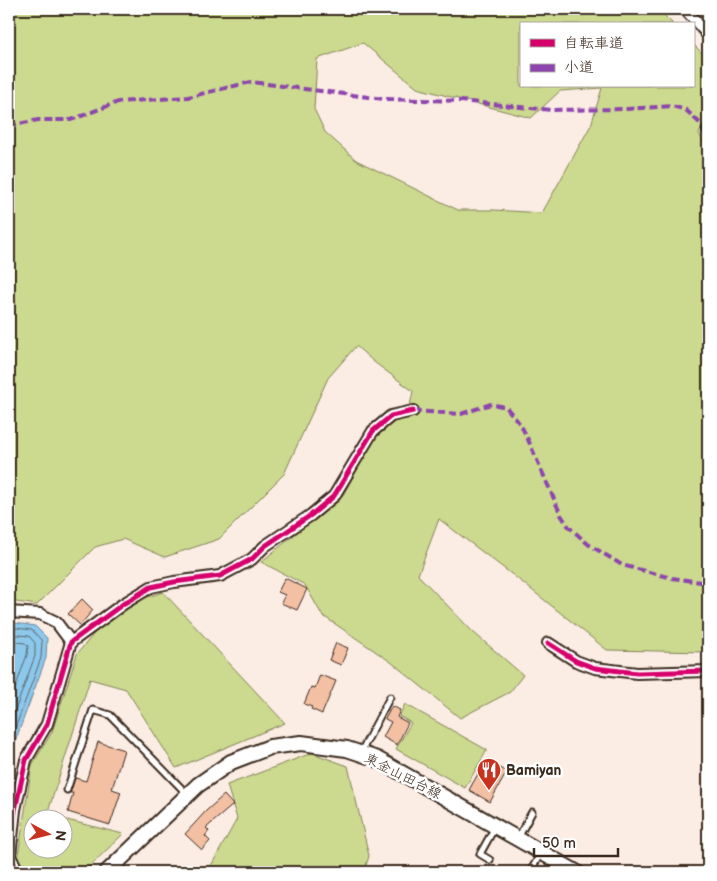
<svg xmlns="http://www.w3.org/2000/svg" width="717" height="881" font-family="'Balsamiq Sans','Klee One',sans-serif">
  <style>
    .green { fill: #cbda8e; stroke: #838256; fill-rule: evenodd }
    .water { fill: #8cc7ec; stroke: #6c889a }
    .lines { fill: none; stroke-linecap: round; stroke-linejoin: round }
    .shore { stroke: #5b6970; stroke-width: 1 }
    .building { fill: #f3c0a4; stroke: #3b2a1e }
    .lane-casing { stroke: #3b2a1e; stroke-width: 9 }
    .street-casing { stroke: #3b2a1e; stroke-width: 14 }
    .secondary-casing { stroke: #3b2a1e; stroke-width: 18 }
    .lane { stroke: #fff; stroke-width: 5 }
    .street { stroke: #fff; stroke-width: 10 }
    .secondary { stroke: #fff; stroke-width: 14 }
    .quiet { stroke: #8e44ad; stroke-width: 4; stroke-dasharray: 8 4; stroke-linecap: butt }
    .cycleway-casing { stroke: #fff; stroke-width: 8 }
    .cycleway { stroke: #d6006c; stroke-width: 5 }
    .labels { text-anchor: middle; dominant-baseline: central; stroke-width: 5; stroke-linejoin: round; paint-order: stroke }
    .poi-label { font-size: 14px; font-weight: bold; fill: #3b2a1e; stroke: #fff; text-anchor: start }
    .street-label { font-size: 14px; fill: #3b2a1e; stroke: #fff }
  </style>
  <rect width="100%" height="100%" fill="#fbece4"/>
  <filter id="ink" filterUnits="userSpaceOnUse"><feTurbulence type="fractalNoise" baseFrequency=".02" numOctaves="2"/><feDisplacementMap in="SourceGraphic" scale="10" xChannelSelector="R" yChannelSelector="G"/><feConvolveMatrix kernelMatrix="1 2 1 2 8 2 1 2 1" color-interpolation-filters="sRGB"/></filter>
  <g filter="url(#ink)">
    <path class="green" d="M9 9H658L673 24H521V86H693V44L708 59V116L699 133 708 153V652L607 650 518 579 439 519 418 575 473 632 523 675 510 692 460 718 391 662 322 615 305 585 261 562 343 495 376 435 391 423 408 416 413 391 374 362 356 346 328 378 284 474 219 539 165 557 123 539 95 547 37 605 9 601ZM363 43 417 88 531 118 560 91 602 88 591 125 542 213 494 210H458L356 160 325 132 314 109 317 59Z
      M163 592 285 723 176 768 126 689 90 679 47 815 58 818H32V848H62L63 819 123 834 84 872H26L18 856 32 765 52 732 77 654 116 607Z
      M405 704 487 750 465 788 396 749 411 723 399 716Z
      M312 753 348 766 369 856 364 872H200L212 864 237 819 227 785Z"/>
    <path class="water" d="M9 622 35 626 47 638 46 658 9 758Z"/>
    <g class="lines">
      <path class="shore" d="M9 627 32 630 42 641 41 658 9 745
        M9 634 29 636 35 643V656L9 727
        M9 641 25 643 28 646 27 655 9 705"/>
    </g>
    <path class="building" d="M285 578 307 589 297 610 281 603 285 595 278 592Z
      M82 599 93 610 80 625 68 614Z
      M336 643 348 648 341 665 329 660Z
      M320 675 336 681 322 714 311 709 312 707 304 704 311 687 315 688Z
      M392 706 400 710 397 717 408 723 397 745 383 737 391 722 385 719Z
      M98 742 124 750 112 789 121 792 110 825 68 812 73 793H70L75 778 86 781Z
      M484 763 497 771 499 767 507 772 490 802 469 790Z
      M224 795 233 805 206 828 209 831 205 836 210 841 202 850 185 834 206 811Z"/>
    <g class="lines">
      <defs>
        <path id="lane" d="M361 752 390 697
          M67 790 93 710 110 715 188 795
          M518 838 532 812
          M490 860 480 854 495 827
          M530 872 541 853"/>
        <path id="street" d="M685 9 708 35
          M708 130V129
          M9 612 40 614 56 622 71 642
          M548 643 576 661 595 668 637 673 708 671
          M18 872 10 856 15 810 26 760 47 724 71 642 123 604 151 587 174 582 220 576 252 559 265 546 311 515 334 496 373 431 391 416 413 411"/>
        <path id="secondary" d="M107 872 198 785 231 762 270 747 301 743 347 749 377 759 576 872"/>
      </defs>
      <use href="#lane" class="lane-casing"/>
      <use href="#street" class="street-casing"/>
      <use href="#secondary" class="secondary-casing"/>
      <use href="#lane" class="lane"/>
      <use href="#street" class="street"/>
      <use href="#secondary" class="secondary"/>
      <path class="quiet" d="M9 126 38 120H71L118 102 188 97 251 82 383 99 461 101 551 110 627 109 672 106 686 110 708 131
        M413 411 461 414 491 404 506 407 520 424 526 435 561 515 569 527 588 544 622 565 672 578 708 583"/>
      <defs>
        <path id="cycleway" d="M548 643 576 661 595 668 637 673 708 671
          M18 872 10 856 15 810 26 760 47 724 71 642 123 604 151 587 174 582 220 576 252 559 265 546 311 515 334 496 373 431 391 416 413 411"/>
      </defs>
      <use href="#cycleway" class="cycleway-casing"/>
      <use href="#cycleway" class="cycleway"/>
    </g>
  </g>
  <defs>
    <symbol id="restaurant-pin" viewBox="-11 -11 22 30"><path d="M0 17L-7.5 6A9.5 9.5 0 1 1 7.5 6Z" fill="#c8321e" stroke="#fff"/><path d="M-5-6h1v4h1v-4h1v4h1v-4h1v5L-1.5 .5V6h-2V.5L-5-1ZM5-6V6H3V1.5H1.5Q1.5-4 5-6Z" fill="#fff"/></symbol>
  </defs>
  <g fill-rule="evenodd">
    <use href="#restaurant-pin" x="475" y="756" width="28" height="38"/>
  </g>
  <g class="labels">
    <g class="poi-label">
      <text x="506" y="770">Bamiyan</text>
    </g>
    <g class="street-label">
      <text transform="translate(403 776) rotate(27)">東金山田台線</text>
    </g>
  </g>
  <rect width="717" height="881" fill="none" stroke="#fff" stroke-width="30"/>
  <rect x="15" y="15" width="687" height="851" fill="none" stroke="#3b2a1e" stroke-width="2" filter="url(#ink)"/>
  <rect x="520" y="22" width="175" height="65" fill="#ffffff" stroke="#b1aaa5"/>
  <rect x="530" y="39" width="25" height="8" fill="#d6006c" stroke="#b1aaa5"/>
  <text x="564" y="48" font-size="15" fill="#3b2a1e">自転車道</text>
  <rect x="530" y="64" width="25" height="8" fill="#8e44ad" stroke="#b1aaa5"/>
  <text x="564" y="72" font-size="15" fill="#3b2a1e">小道</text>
  <g transform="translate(48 834) rotate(97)"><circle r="24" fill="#ffffff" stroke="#b1aaa5"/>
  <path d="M0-4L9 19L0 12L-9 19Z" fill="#c8321e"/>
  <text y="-8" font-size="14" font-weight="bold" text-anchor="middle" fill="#3b2a1e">N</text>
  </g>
  <path d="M534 848v8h84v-8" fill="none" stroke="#3b2a1e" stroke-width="2.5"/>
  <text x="542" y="848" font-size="15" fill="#3b2a1e" stroke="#ffffff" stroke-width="4" paint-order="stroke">50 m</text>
</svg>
